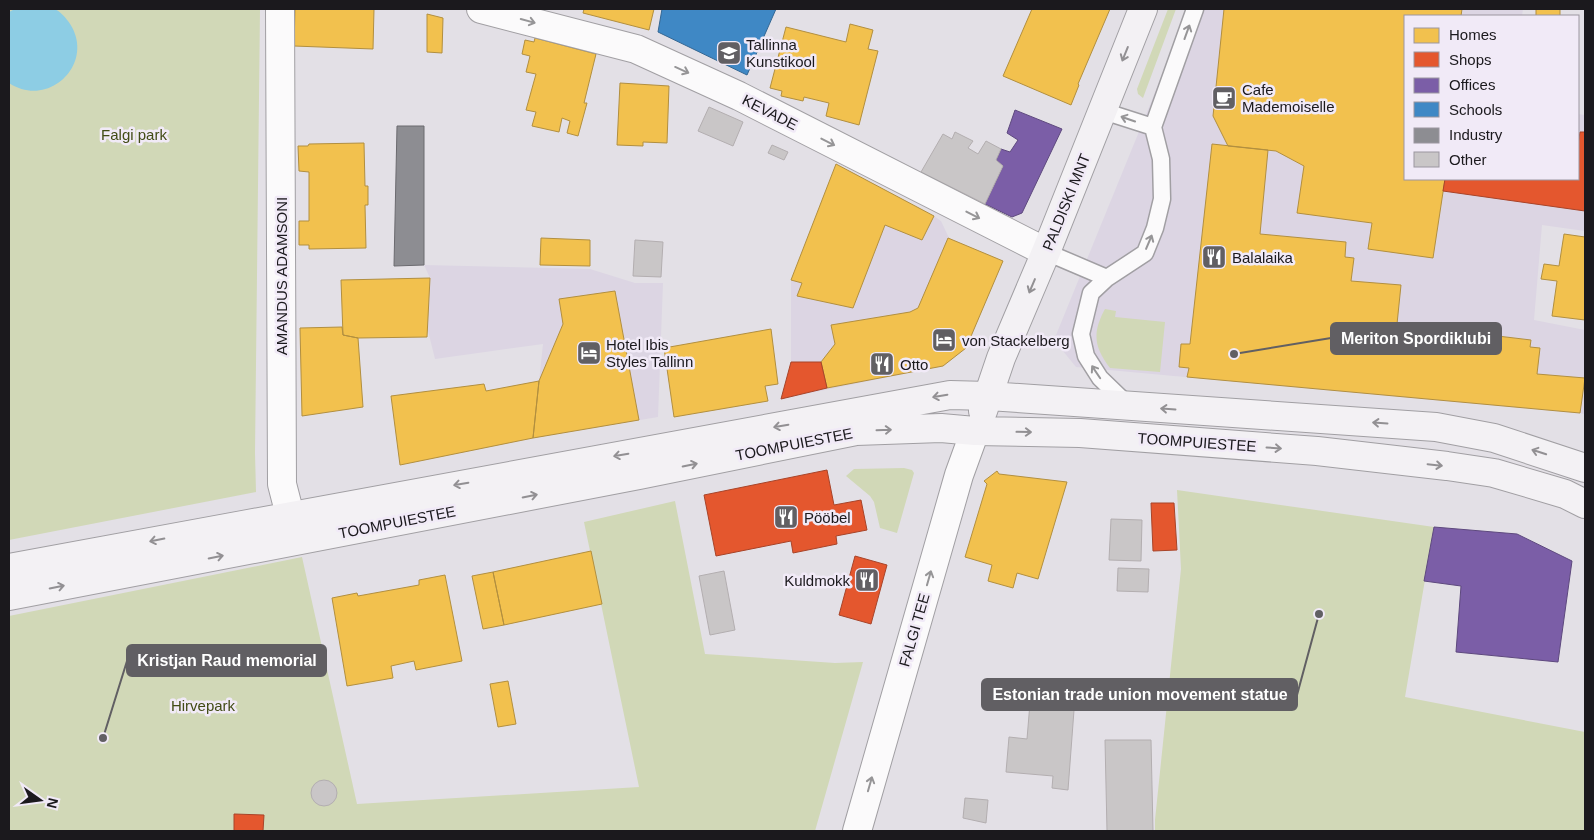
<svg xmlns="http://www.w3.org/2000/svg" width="1594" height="840" font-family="Arial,sans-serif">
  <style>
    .built { fill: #dcd5e3 }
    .green { fill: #d1d8b7 }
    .water { fill: #8dcde4 }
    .homes { fill: #f2c14e; stroke: #b28f3f }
    .shops { fill: #e4572e; stroke: #a84429 }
    .offices { fill: #7b5ea7; stroke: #5e497e }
    .schools { fill: #3f88c5; stroke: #346793 }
    .industry { fill: #8d8d92; stroke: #6b6a6f }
    .building { fill: #c9c6c7; stroke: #b3aeb0 }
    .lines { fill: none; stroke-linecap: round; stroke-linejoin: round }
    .service-casing { stroke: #a19fa3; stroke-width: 19 }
    .minor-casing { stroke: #a19fa3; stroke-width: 30 }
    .secondary-casing { stroke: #a19fa3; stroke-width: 30 }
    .service { stroke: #fbfafb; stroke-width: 16 }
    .minor { stroke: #fbfafb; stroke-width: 28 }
    .secondary { stroke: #f3f1f4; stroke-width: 28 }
    .oneway { stroke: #969597 }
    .oneway2 { stroke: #929093 }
    .labels { text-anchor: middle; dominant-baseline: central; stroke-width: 5; stroke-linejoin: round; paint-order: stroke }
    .poi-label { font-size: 15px; fill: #1b191d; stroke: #f1eaf7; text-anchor: start }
    .street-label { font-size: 15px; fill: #1b191d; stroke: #f1eaf7 }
    .park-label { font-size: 15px; fill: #424c16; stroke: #f1eaf7 }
    .leader { fill: none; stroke: #615f63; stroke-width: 2 }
    .callout-dot { fill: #615f63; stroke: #f1eaf7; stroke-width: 2 }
    .callout { fill: #615f63; stroke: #615f63; stroke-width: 2 }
    .callout-label { font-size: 16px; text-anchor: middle; font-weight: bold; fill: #fff }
  </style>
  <rect width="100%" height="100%" fill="#e3e0e6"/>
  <path class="built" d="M1189 9H1523L1522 16H1405V179H1578V114L1585 115V231L1542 225 1534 320 1585 330V414L1076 367 1054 340Z
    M836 164 934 216 941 221 949 238 1003 261 966 348 943 366 781 399 791 362V280Z
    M424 265 590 269 635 283H663L658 417 533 438 543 344 435 359 427 327 430 278Z"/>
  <path class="green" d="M9 9H260L255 453 256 492 9 540Z
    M1168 9H1176L1143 98 1138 94 1137 89Z
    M1105 309 1116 311 1115 317 1165 322 1160 372 1110 368C1094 347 1092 333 1105 309Z
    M904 468 912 470 914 473 897 533 880 528 874 502 870 496 846 476 854 469Z
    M1177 490 1434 527 1405 697 1585 732V831H1155V820L1181 569Z
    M675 501 705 654 835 663 863 662 815 831H9V616L302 557 357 804 639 787 584 522Z"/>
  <path class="water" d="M15 9C24 9 46 6 54 9 59 10 65 17 68 21 98 61 50 110 9 83V12Z"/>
  <path class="homes" d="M295 9H374L373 49 294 46Z
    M584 9H654L649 30 583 13Z
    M1032 9H1110L1078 84 1079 85 1071 105 1003 76Z
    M1224 9H1462L1461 16H1405V179H1445L1433 258 1368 249 1372 223 1297 213 1304 166 1276 151 1228 146 1213 116Z
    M1536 9H1560V16H1536Z
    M427 14 443 18 442 53 427 52Z
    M850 24 873 30 868 49 878 51 859 125 826 116 829 103 804 97 803 101 781 96 782 91 770 88 786 27 846 42Z
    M535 38 596 54 584 103H587L578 136 567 133 570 121 562 118 559 132 532 126 536 112 526 110 536 74 526 72 530 56 522 54 525 40 534 42Z
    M620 83 669 86 667 143 643 142V146L617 145Z
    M364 143 365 186H368V205H365L366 248 309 249V245H299V221H309V172L299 171 298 146H308L309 144Z
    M1212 144 1268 150 1260 234 1346 242 1345 257 1354 258 1351 281 1401 285 1397 324 1531 340 1530 347 1540 348 1537 374 1585 378 1580 413 1187 377 1189 368 1179 367 1181 344H1190Z
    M836 164 934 216 922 240 885 225 853 308 797 296 802 283 791 280Z
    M1564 234 1585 237V320L1552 316 1557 281 1541 279 1544 264 1559 266Z
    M541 238 590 240V266L540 265Z
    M948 238 1003 261 966 348 943 366 827 388 821 362 835 344 831 325 910 312 918 308Z
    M430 278 427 337 358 338 343 335 341 280Z
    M615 291 639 420 533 438 539 381 563 324 559 299Z
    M342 327 343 335 358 338 363 407 302 416 300 328Z
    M771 329 778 384 765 386 768 401 674 417 664 348Z
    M539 381 533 438 400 465 391 396 484 384 486 391Z
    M997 471 999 474 1067 482 1038 579 1017 573 1013 588 988 581 992 565 965 557 987 484 984 481Z
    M591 551 602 604 504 625 493 572Z
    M493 572 504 625 483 629 472 576Z
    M445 575 462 661 416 670 414 661 391 666 393 678 347 686 332 598 357 593 358 596 419 585V580Z
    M508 681 516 724 498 727 490 684Z"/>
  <path class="shops" d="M1580 132H1585V211L1443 191 1445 179H1578V144Z
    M791 362H821L827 388 781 399Z
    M827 470 834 505 861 500 867 530 836 536 837 544 793 553 791 541 716 556 704 495Z
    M1151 503H1174L1177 550 1153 551Z
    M855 556 887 565 871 624 839 615Z
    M234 814 264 815 263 831H234Z"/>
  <path class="offices" d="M1015 110 1062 129 1022 213 1012 217 985 204 1003 166 996 160 1001 149 1010 152 1018 140 1007 133Z
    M1434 527 1517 534 1572 561 1558 662 1456 652 1461 586 1424 581Z"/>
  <path class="schools" d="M662 9H776L747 75 658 32Z"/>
  <path class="industry" d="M397 126H424V265L394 266Z"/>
  <path class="building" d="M709 107 743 122 733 146 698 131Z
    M955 132 973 141 968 148 978 154 986 141 1001 149 996 160 1003 166 985 204 921 172 943 134 952 139Z
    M772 145 788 152 784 160 768 153Z
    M635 240 663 242 661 277 633 276Z
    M1111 519 1142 520 1141 561 1109 560Z
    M1118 568 1149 569 1148 592 1117 591Z
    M724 571 735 630 710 635 699 576Z
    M1031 691 1075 697 1068 790 1052 788 1053 776 1006 772 1009 737 1027 739Z
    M1105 740H1151L1153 831H1107Z
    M311 793a13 13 0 1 1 26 0a13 13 0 1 1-26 0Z
    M965 798 988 800 986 823 963 818Z"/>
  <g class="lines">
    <defs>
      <path id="service" d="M1103 111 1153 127
        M1046 252 1107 278
        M1128 405 1100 378 1086 356 1081 334 1091 293 1107 278 1145 253 1155 228 1162 199 1161 159 1153 127 1195 9"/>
      <path id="minor" d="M280 9 282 484 290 515 293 538
        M481 9 636 49 739 96 1046 252
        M857 831 959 475 975 431"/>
      <path id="secondary" d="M983 411 1001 358 1046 252 1143 9
        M9 568 950 395 989 396 1436 427 1494 438 1585 468
        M9 596 639 475 856 431 941 428 975 431 1080 433 1317 451 1447 466 1494 473 1565 494 1585 504"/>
    </defs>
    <use href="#service" class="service-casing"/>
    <use href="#minor" class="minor-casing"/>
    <use href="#secondary" class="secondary-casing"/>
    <use href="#service" class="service"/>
    <use href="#minor" class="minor"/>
    <use href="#secondary" class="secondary"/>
  </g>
  <defs><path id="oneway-shaft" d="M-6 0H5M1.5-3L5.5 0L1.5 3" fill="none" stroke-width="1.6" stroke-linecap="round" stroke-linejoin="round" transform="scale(1.25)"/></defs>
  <g class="oneway">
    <use href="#oneway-shaft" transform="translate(528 21) rotate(15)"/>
    <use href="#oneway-shaft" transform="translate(1187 32) rotate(-70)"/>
    <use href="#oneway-shaft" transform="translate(682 70) rotate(24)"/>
    <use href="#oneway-shaft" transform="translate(1128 119) rotate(-161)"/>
    <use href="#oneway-shaft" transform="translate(828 142) rotate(27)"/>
    <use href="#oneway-shaft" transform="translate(973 215) rotate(27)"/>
    <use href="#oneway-shaft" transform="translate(1149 242) rotate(-67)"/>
    <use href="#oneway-shaft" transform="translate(1096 372) rotate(-124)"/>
    <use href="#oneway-shaft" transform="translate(929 578) rotate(-74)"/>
    <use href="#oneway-shaft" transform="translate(870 784) rotate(-74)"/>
  </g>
  <g class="oneway2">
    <use href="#oneway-shaft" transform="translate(1125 54) rotate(112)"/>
    <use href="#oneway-shaft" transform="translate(1032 286) rotate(113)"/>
    <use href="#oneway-shaft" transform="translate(940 396) rotate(170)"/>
    <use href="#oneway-shaft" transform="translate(1168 409) rotate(-176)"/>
    <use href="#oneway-shaft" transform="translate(1380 423) rotate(-176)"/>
    <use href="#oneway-shaft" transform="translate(781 426) rotate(170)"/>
    <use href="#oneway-shaft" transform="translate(884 430) rotate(-2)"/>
    <use href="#oneway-shaft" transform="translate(1024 432) rotate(1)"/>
    <use href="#oneway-shaft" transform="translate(1274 448) rotate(4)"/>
    <use href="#oneway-shaft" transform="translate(1539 452) rotate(-162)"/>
    <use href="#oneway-shaft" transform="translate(621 455) rotate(170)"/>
    <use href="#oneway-shaft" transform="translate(690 465) rotate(-12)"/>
    <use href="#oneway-shaft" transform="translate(1435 465) rotate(6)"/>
    <use href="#oneway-shaft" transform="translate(461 484) rotate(170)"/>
    <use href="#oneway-shaft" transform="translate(530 496) rotate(-11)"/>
    <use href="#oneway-shaft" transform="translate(157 540) rotate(169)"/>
    <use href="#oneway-shaft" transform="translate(216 557) rotate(-11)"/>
    <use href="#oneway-shaft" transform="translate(57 587) rotate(-11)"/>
  </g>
  <defs>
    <symbol id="school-square" viewBox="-11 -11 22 22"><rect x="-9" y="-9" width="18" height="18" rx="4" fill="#615f63" stroke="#f1eaf7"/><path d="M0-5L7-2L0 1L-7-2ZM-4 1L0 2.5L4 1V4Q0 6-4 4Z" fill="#fff"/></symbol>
    <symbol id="cafe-square" viewBox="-11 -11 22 22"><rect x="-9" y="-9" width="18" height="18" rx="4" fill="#615f63" stroke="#f1eaf7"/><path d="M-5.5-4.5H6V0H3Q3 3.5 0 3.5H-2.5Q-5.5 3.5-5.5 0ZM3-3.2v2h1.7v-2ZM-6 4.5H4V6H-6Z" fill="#fff"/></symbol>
    <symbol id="restaurant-square" viewBox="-11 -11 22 22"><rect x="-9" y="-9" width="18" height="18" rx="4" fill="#615f63" stroke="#f1eaf7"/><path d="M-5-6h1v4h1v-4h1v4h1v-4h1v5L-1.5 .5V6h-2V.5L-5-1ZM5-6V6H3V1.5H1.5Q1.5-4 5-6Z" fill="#fff"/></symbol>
    <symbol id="hotel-square" viewBox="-11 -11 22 22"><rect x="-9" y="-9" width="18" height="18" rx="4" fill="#615f63" stroke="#f1eaf7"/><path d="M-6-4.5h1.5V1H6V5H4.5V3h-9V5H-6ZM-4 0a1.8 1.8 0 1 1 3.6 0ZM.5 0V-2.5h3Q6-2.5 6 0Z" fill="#fff"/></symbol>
  </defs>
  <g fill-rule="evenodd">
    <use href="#school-square" x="715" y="39" width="28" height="28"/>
    <use href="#cafe-square" x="1210" y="84" width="28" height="28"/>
    <use href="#restaurant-square" x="1200" y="243" width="28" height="28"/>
    <use href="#hotel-square" x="930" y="326" width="28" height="28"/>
    <use href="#hotel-square" x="575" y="339" width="28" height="28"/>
    <use href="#restaurant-square" x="868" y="350" width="28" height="28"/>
    <use href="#restaurant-square" x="772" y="503" width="28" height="28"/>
    <use href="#restaurant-square" x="853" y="566" width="28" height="28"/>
  </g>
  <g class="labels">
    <g class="poi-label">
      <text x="746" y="44">Tallinna<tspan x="746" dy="17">Kunstikool</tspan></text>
      <text x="1242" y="89">Cafe<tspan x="1242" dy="17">Mademoiselle</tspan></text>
      <text x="1232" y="257">Balalaika</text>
      <text x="962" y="340">von Stackelberg</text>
      <text x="606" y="344">Hotel Ibis<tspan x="606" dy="17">Styles Tallinn</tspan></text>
      <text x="900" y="364">Otto</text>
      <text x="804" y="517">Pööbel</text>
      <text x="850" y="580" text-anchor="end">Kuldmokk</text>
    </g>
    <g class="street-label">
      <text transform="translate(770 112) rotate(27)">KEVADE</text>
      <text transform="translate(1066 202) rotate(-68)">PALDISKI MNT</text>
      <text transform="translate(281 276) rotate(-90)">AMANDUS ADAMSONI</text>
      <text transform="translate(1197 442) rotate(4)">TOOMPUIESTEE</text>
      <text transform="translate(794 444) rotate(-11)">TOOMPUIESTEE</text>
      <text transform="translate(397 522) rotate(-11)">TOOMPUIESTEE</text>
      <text transform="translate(914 630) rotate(-74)">FALGI TEE</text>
    </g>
    <g class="park-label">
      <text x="134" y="134">Falgi park</text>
      <text x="203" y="705">Hirvepark</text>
    </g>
  </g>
  <path class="leader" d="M1234 354L1331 338M103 738L127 661M1319 614L1297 695"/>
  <g class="callout-dot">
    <circle cx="1234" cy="354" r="5"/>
    <circle cx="103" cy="738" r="5"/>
    <circle cx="1319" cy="614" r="5"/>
  </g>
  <g class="callout">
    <rect x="1331" y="323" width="170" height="31" rx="5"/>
    <rect x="127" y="645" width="199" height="31" rx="5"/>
    <rect x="982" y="679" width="315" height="31" rx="5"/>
  </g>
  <g class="callout-label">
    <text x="1416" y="344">Meriton Spordiklubi</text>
    <text x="227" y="666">Kristjan Raud memorial</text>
    <text x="1140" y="700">Estonian trade union movement statue</text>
  </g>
  <rect width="1594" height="840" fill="none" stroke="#1b191d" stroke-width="20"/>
  <rect x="1404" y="15" width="175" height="165" fill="#f1eaf7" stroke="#9b96a0"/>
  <rect x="1414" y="28" width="25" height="15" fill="#f2c14e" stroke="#9b96a0"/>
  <text x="1449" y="40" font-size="15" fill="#1b191d">Homes</text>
  <rect x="1414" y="52" width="25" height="15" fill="#e4572e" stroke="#9b96a0"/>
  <text x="1449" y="65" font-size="15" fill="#1b191d">Shops</text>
  <rect x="1414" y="78" width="25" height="15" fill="#7b5ea7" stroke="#9b96a0"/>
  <text x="1449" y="90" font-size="15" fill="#1b191d">Offices</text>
  <rect x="1414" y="102" width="25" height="15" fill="#3f88c5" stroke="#9b96a0"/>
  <text x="1449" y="115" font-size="15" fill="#1b191d">Schools</text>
  <rect x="1414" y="128" width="25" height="15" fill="#8d8d92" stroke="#9b96a0"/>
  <text x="1449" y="140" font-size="15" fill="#1b191d">Industry</text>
  <rect x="1414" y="152" width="25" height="15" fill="#c9c6c7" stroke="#9b96a0"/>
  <text x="1449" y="165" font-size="15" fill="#1b191d">Other</text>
  <g transform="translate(40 800) rotate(104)" stroke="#f1eaf7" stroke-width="4" paint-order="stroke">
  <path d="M0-4L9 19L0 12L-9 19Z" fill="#1b191d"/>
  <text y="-8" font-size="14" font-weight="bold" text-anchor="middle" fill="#1b191d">N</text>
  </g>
</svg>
